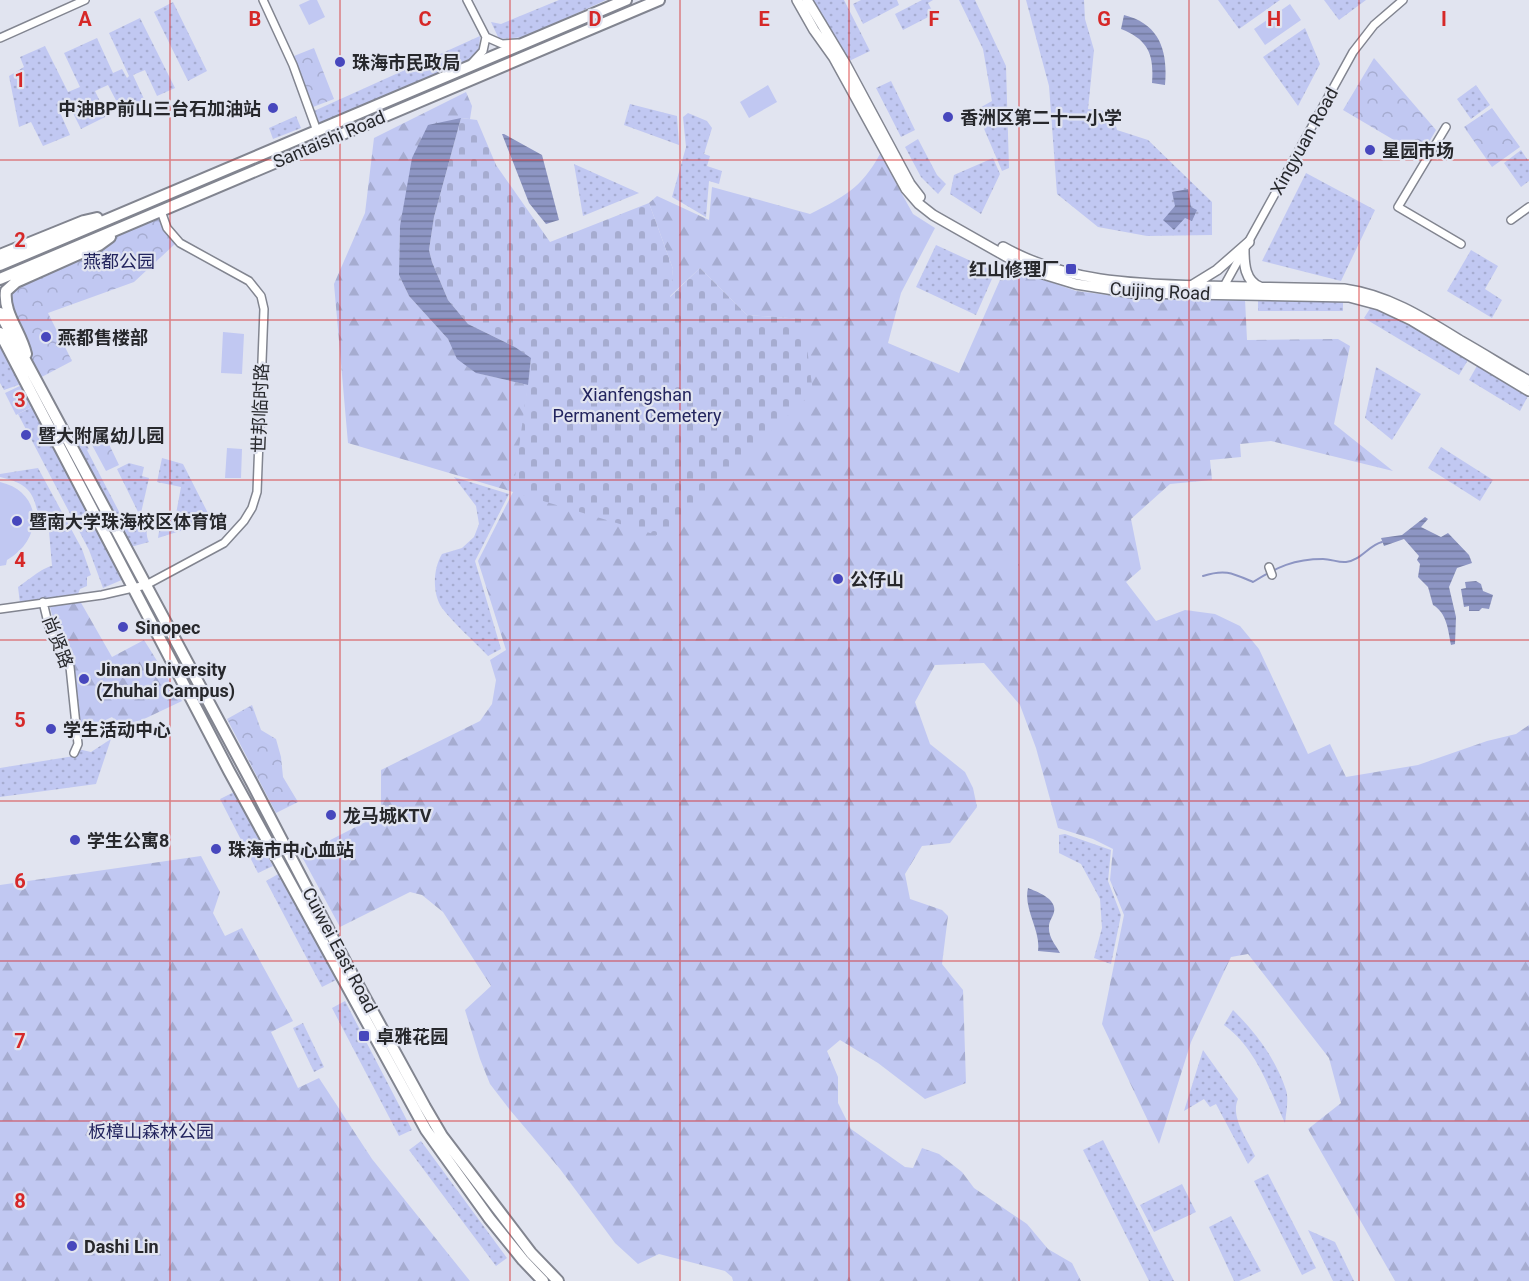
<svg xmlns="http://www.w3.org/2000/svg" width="1529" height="1281" font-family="Roboto,'Noto Sans SC',sans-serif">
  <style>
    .grass { fill: url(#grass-dots) }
    .forest { fill: url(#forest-firs) }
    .cemetery { fill: url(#cemetery-stones) }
    .park { fill: url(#park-crowns) }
    .garden { fill: #c1c8f2 }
    .water { fill: url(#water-rules) }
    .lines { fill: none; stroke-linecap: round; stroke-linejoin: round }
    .stream { stroke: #8d95c3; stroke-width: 2 }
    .street-casing { stroke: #828590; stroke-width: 10 }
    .secondary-casing { stroke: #828590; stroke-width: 12 }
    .primary-casing { stroke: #828590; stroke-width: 14 }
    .street { stroke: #fff; stroke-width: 7 }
    .secondary { stroke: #fff; stroke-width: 9 }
    .primary { stroke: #fff; stroke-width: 10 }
    .grid { fill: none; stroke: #d62828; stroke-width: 1.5; stroke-opacity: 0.55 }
    .poi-dot { fill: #4747bd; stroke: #e1e4f0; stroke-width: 2 }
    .labels { text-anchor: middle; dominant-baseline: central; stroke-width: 4.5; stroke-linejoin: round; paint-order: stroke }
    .poi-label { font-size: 18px; font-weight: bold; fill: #27282c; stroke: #e1e4f0; text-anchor: start }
    .street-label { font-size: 18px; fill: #27282c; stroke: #e1e4f0 }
    .park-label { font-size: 18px; fill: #23255e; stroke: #e1e4f0 }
    .grid-label { font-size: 20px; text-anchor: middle; font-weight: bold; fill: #d62828; stroke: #e1e4f0; stroke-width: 4.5; stroke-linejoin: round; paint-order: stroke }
  </style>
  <defs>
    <pattern id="grass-dots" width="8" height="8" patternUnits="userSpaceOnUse" patternTransform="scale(1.5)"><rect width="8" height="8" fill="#c1c8f2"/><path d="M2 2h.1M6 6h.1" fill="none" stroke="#a6acd0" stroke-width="1.8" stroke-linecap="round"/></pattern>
    <pattern id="forest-firs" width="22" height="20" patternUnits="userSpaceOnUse" patternTransform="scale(1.5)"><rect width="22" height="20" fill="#c1c8f2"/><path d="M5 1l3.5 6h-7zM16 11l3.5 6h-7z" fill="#a6acd0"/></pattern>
    <pattern id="cemetery-stones" width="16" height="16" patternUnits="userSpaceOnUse" patternTransform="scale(1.5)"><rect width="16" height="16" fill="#c1c8f2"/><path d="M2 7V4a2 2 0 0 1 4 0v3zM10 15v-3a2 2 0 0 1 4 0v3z" fill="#a6acd0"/></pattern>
    <pattern id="park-crowns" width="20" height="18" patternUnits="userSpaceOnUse" patternTransform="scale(1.5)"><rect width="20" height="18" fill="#c1c8f2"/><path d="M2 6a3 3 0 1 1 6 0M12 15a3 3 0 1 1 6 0" fill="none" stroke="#a6acd0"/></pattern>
    <pattern id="water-rules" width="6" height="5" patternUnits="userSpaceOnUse" patternTransform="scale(1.5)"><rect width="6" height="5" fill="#8d95c3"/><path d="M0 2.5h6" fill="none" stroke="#737a9f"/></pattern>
  </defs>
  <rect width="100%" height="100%" fill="#e1e4f0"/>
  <path class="grass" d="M559 0H606L525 37 499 39 491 22 501 24Z
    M809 0H844L870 51 845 63Z
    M861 0H897L899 5 863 24 853 4Z
    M922 0H933L928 3 934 14 903 30 895 14Z
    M959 0H975L1006 66 1009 168 1002 171 976 110 992 101 983 49Z
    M1026 0H1084L1085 19 1094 50 1088 109 1112 112 1117 130 1148 140 1212 202V235L1147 236 1098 227 1057 194 1049 86Z
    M1218 0H1280L1239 29Z
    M1324 0H1366L1339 20Z
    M173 2 207 71 188 81 154 12Z
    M140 18 175 88 157 96 145 70 133 75 145 101 122 112 108 85 95 91 107 116 81 129 68 103 58 108 70 135 43 146 31 122 19 127 9 76 24 67 20 57 45 46 68 92 80 87 64 53 97 38 113 73 122 69 127 78 129 76 109 33Z
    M1305 28 1320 64 1298 106 1263 57Z
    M480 36 479 50 468 64 320 126 314 111Z
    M891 81 915 130 901 137 876 88Z
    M1476 85 1490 105 1471 119 1457 99Z
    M630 104 677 116 679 145 624 125Z
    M688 113 707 121 712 128 704 154 710 156 707 166 722 171 719 184 709 181 706 217 672 197 686 147 683 117Z
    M296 116 301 128 273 139 269 128Z
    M918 139 937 175 946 184 938 194 921 177 905 147Z
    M1521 150 1529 162V181L1521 187 1504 163Z
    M993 158 1000 174 981 214 950 194 954 175Z
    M574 164 639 193 583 216Z
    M1306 173 1375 210 1341 281 1262 261Z
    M936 245 995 272 976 315 916 287Z
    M1471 250 1498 266 1485 289 1502 300 1492 318 1447 291Z
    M1258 298 1343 299V311H1258Z
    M1371 307 1411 324 1468 360 1459 375 1364 318Z
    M0 339 24 383 4 390 0 383Z
    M1478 364 1529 394 1520 411 1469 380Z
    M1376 367 1421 394 1392 440 1365 418Z
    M34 406 124 579 103 588 89 550 18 414Z
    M84 440 89 449 87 450 128 529 145 521C148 529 145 534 149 542L127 548 73 445Z
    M1441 447 1493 480 1480 501 1428 468Z
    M162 458 183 464 212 521 158 538 162 512 176 514 181 487 157 482Z
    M129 463 144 467 142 476 149 478 141 513 139 514 117 469Z
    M38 468 82 549 91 575 87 577V586L80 589 78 594 20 603 18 587C26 582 43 567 52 566L49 531H42C34 500 37 485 0 477V474Z
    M454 477 509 494 475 561 501 649 488 656C475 642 453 623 442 608 432 593 433 569 442 554L462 548 474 537 479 524 476 506Z
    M111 739 96 784 0 797V768L74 756 78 749 91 752Z
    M234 792 273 866 258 873 220 799Z
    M1065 834 1111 850 1108 881 1121 915 1111 964 1094 958 1102 928 1100 899 1081 864 1059 853V835Z
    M280 873 336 980 322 987 266 881Z
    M345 1001 412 1130 399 1136 332 1008Z
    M1233 1010C1256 1033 1276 1059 1286 1090 1289 1099 1286 1113 1285 1123 1269 1088 1256 1048 1224 1025Z
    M303 1023 324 1067 314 1072 293 1028Z
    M1203 1050 1238 1099C1230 1117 1247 1139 1255 1156L1248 1164 1216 1104 1210 1107 1204 1099 1184 1111Z
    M1103 1140 1174 1281H1149L1083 1150Z
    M421 1141 507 1258 496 1266 409 1150Z
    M1268 1174 1316 1268 1302 1275 1254 1181Z
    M1182 1184 1196 1212 1154 1232 1140 1205Z
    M1231 1216 1261 1271 1239 1281H1234L1209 1227Z
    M1308 1230 1335 1242 1354 1281H1333Z"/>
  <path class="forest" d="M466 92 472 106 470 119 461 118 400 226 399 275 409 296 448 339 458 359 477 373 528 385 514 492 802 319 747 315 700 268 669 297 673 269 649 203 657 196 709 220 712 187 810 214C843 197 861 189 880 154L913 214 935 228 901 293 888 343 959 373 1007 264 1027 274 1076 291 1131 298 1245 299 1247 340 1338 339 1350 346 1334 424 1393 471 1271 441 1240 444 1241 457 1210 460 1212 480 1170 484 1131 519 1141 569 1126 582 1156 621 1185 610 1215 614 1240 626 1259 649 1308 754 1330 744 1346 777 1418 765 1487 741 1516 734 1529 725V1281H1395L1308 1129 1341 1103 1329 1058 1248 954 1231 957 1191 1042 1159 1144 1102 1024 1124 915 1110 880 1113 849 1093 839 1058 828 1036 748 1020 705 984 663 935 665 915 702 930 744 965 772 973 788 977 807 950 843 922 846 905 874 910 899 942 910 948 916 942 964 963 990 966 1083 925 1099 878 1063 840 1040 827 1051 838 1077V1103L851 1129 905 1167 913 1168 922 1148 939 1154 962 1172 974 1188 1027 1224 1048 1249 1072 1263 1081 1281H733L732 1277 725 1271 659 1254 638 1264 615 1243 560 1169 510 1110 490 1084 480 1059 465 1010 491 986 443 912 422 895 410 892 340 927 301 855 381 814V770L480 721 492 704 496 680 490 660 506 650 478 561 513 492 348 443 334 284 365 213 374 138Z
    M80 601 112 657 144 640 182 701 142 720 119 725 112 717 97 724H84L81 728 74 664 57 634 50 607Z
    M201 856 220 892 213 913 225 936 242 928 293 1021 271 1032 298 1088 319 1078 372 1159 470 1281H0V885Z"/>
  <path class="cemetery" d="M461 118 477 120 496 165 550 242 649 203 673 269 670 297 700 268 747 315 803 319 813 392 660 536 513 492 531 359 515 347 468 324 448 300 432 262 429 250 434 217Z"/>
  <path class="park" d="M314 48 334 99 313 107 294 56Z
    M1374 58 1436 130 1421 156 1343 110Z
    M1492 108 1520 147 1492 167 1464 127Z
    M161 211 175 244 134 282 48 313 72 361 36 380 6 291 126 226Z
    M26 383 37 404 16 415 5 393Z
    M106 438 119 465 106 471 92 445Z
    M252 705 261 730 276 739 281 757 283 777 298 802 276 813 227 719Z"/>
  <path class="garden" d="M310 0H317L325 17 309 25 299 5Z
    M1290 4 1301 20 1265 45 1254 29Z
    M768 85 777 102 749 118 740 102Z
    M223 332 244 334 242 374 221 373Z
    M227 448 242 449 241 478H225Z
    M0 482C43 492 44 539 7 560L6 565 0 566Z
    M988 554 1018 555V569L989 570Z"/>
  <path class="water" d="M1124 15C1160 24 1168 51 1165 85L1152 83C1154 55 1149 40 1121 29Z
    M461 118 434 217 429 250 432 262 448 300 468 324 515 347 531 358 528 385 476 373 457 359 448 339 409 296 399 275 400 226 412 158 428 125Z
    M502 134H504L542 155 559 220 546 224 529 203Z
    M1188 189 1191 207 1197 210 1192 221 1185 218 1174 230 1163 220 1175 206 1172 192Z
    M1425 517 1428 519 1421 527 1441 537 1448 533 1469 555 1472 563 1457 568 1449 587 1456 617 1455 644 1451 645C1448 630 1447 613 1433 605L1428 587 1418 577 1420 564 1417 560 1419 556 1404 539 1384 546 1381 538 1402 535Z
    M1476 581 1481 584 1483 591 1493 595 1489 609 1482 608 1479 611H1469V606L1464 607 1461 589 1466 588 1465 582Z
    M1028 888C1038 892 1057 899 1054 912 1053 917 1049 921 1049 926 1048 937 1055 944 1060 953L1038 951C1041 930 1023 909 1028 888Z"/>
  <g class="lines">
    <path class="stream" d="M1203 576C1225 569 1232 573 1253 582 1277 567 1294 559 1323 559 1331 559 1339 563 1346 562 1360 561 1369 545 1382 542"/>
    <defs>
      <path id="street" d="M263 0 293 65 317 131
        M467 0 486 37 483 51 472 63
        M486 37 502 44 518 43
        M0 38 85 0
        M1446 127 1398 207 1461 244
        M1511 220 1529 207
        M1223 288 1353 52 1374 25 1403 0
        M1269 567 1272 575
        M43 602 49 627 70 667 78 744 74 753
        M0 609 102 595 146 585 224 543 244 521 252 508 257 492 264 309 261 296 249 281 180 243 167 228 161 211"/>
      <path id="secondary" d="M797 0 814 30 834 58 906 189 919 204 933 215 1030 270 1076 284 1133 293 1349 297 1379 305 1411 320 1529 391
        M807 0 845 63 910 184 920 197
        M1003 247C1065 282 1133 284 1202 286 1250 287 1297 288 1344 289 1388 295 1424 318 1461 341 1484 354 1506 368 1529 381
        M1244 250C1244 264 1245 281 1260 287
        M1191 286 1217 270 1249 242"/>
      <path id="primary" d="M0 255 84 221 97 218
        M0 265 626 0
        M0 279 659 0
        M0 313 252 783 346 963 425 1107 442 1136 531 1253 558 1281
        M0 333 229 771 426 1130 489 1218 523 1260 543 1281
        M26 354C21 332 3 313 6 291L16 282 99 245 110 237"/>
    </defs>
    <use href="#street" class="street-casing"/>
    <use href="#secondary" class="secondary-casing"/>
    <use href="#primary" class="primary-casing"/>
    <use href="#street" class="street"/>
    <use href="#secondary" class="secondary"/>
    <use href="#primary" class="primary"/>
  </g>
  <path class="grid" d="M170 0V1281M340 0V1281M510 0V1281M680 0V1281M849 0V1281M1019 0V1281M1189 0V1281M1359 0V1281M0 160H1529M0 320H1529M0 480H1529M0 640H1529M0 801H1529M0 961H1529M0 1121H1529"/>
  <g class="poi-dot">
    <circle cx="340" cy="62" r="6"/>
    <circle cx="273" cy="108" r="6"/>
    <circle cx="948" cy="117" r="6"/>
    <circle cx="1370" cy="150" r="6"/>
    <rect x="1065" y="263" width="12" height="12" rx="3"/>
    <circle cx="46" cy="337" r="6"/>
    <circle cx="26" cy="435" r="6"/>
    <circle cx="17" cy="521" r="6"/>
    <circle cx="838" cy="579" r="6"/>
    <circle cx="123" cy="627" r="6"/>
    <circle cx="84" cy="679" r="6"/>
    <circle cx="51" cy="729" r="6"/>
    <circle cx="331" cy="815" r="6"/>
    <circle cx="75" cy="840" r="6"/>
    <circle cx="216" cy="849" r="6"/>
    <rect x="358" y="1030" width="12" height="12" rx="3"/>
    <circle cx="72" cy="1246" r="6"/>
  </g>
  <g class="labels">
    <g class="poi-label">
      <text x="352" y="62">珠海市民政局</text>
      <text x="261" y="108" text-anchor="end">中油BP前山三台石加油站</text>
      <text x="960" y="117">香洲区第二十一小学</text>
      <text x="1382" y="150">星园市场</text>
      <text x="1059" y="269" text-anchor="end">红山修理厂</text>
      <text x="58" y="337">燕都售楼部</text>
      <text x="38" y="435">暨大附属幼儿园</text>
      <text x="29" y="521">暨南大学珠海校区体育馆</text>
      <text x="850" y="579">公仔山</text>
      <text x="135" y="627">Sinopec</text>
      <text x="96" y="669">Jinan University<tspan x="96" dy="21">(Zhuhai Campus)</tspan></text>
      <text x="63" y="729">学生活动中心</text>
      <text x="343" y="815">龙马城KTV</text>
      <text x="87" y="840">学生公寓8</text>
      <text x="228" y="849">珠海市中心血站</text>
      <text x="376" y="1036">卓雅花园</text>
      <text x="84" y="1246">Dashi Lin</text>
    </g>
    <g class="street-label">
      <text transform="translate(329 139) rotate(-23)">Santaishi Road</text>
      <text transform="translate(1304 141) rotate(-61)">Xingyuan Road</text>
      <text transform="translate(1160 291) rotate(3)">Cuijing Road</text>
      <text transform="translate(260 408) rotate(-88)">世邦临时路</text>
      <text transform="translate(58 642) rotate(69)">尚贤路</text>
      <text transform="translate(340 950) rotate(62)">Cuiwei East Road</text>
    </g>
    <g class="park-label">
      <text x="119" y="261">燕都公园</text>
      <text x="637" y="394">Xianfengshan<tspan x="637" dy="21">Permanent Cemetery</tspan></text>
      <text x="151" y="1131">板樟山森林公园</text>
    </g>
  </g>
  <g class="grid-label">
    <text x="85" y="26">A</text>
    <text x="255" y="26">B</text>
    <text x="425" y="26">C</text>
    <text x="595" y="26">D</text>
    <text x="764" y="26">E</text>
    <text x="934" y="26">F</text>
    <text x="1104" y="26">G</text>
    <text x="1274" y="26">H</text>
    <text x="1444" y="26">I</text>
    <text x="20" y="87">1</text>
    <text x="20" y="247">2</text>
    <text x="20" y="407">3</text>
    <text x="20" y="567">4</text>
    <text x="20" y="727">5</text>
    <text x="20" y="888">6</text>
    <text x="20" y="1048">7</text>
    <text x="20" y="1208">8</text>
  </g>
</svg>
